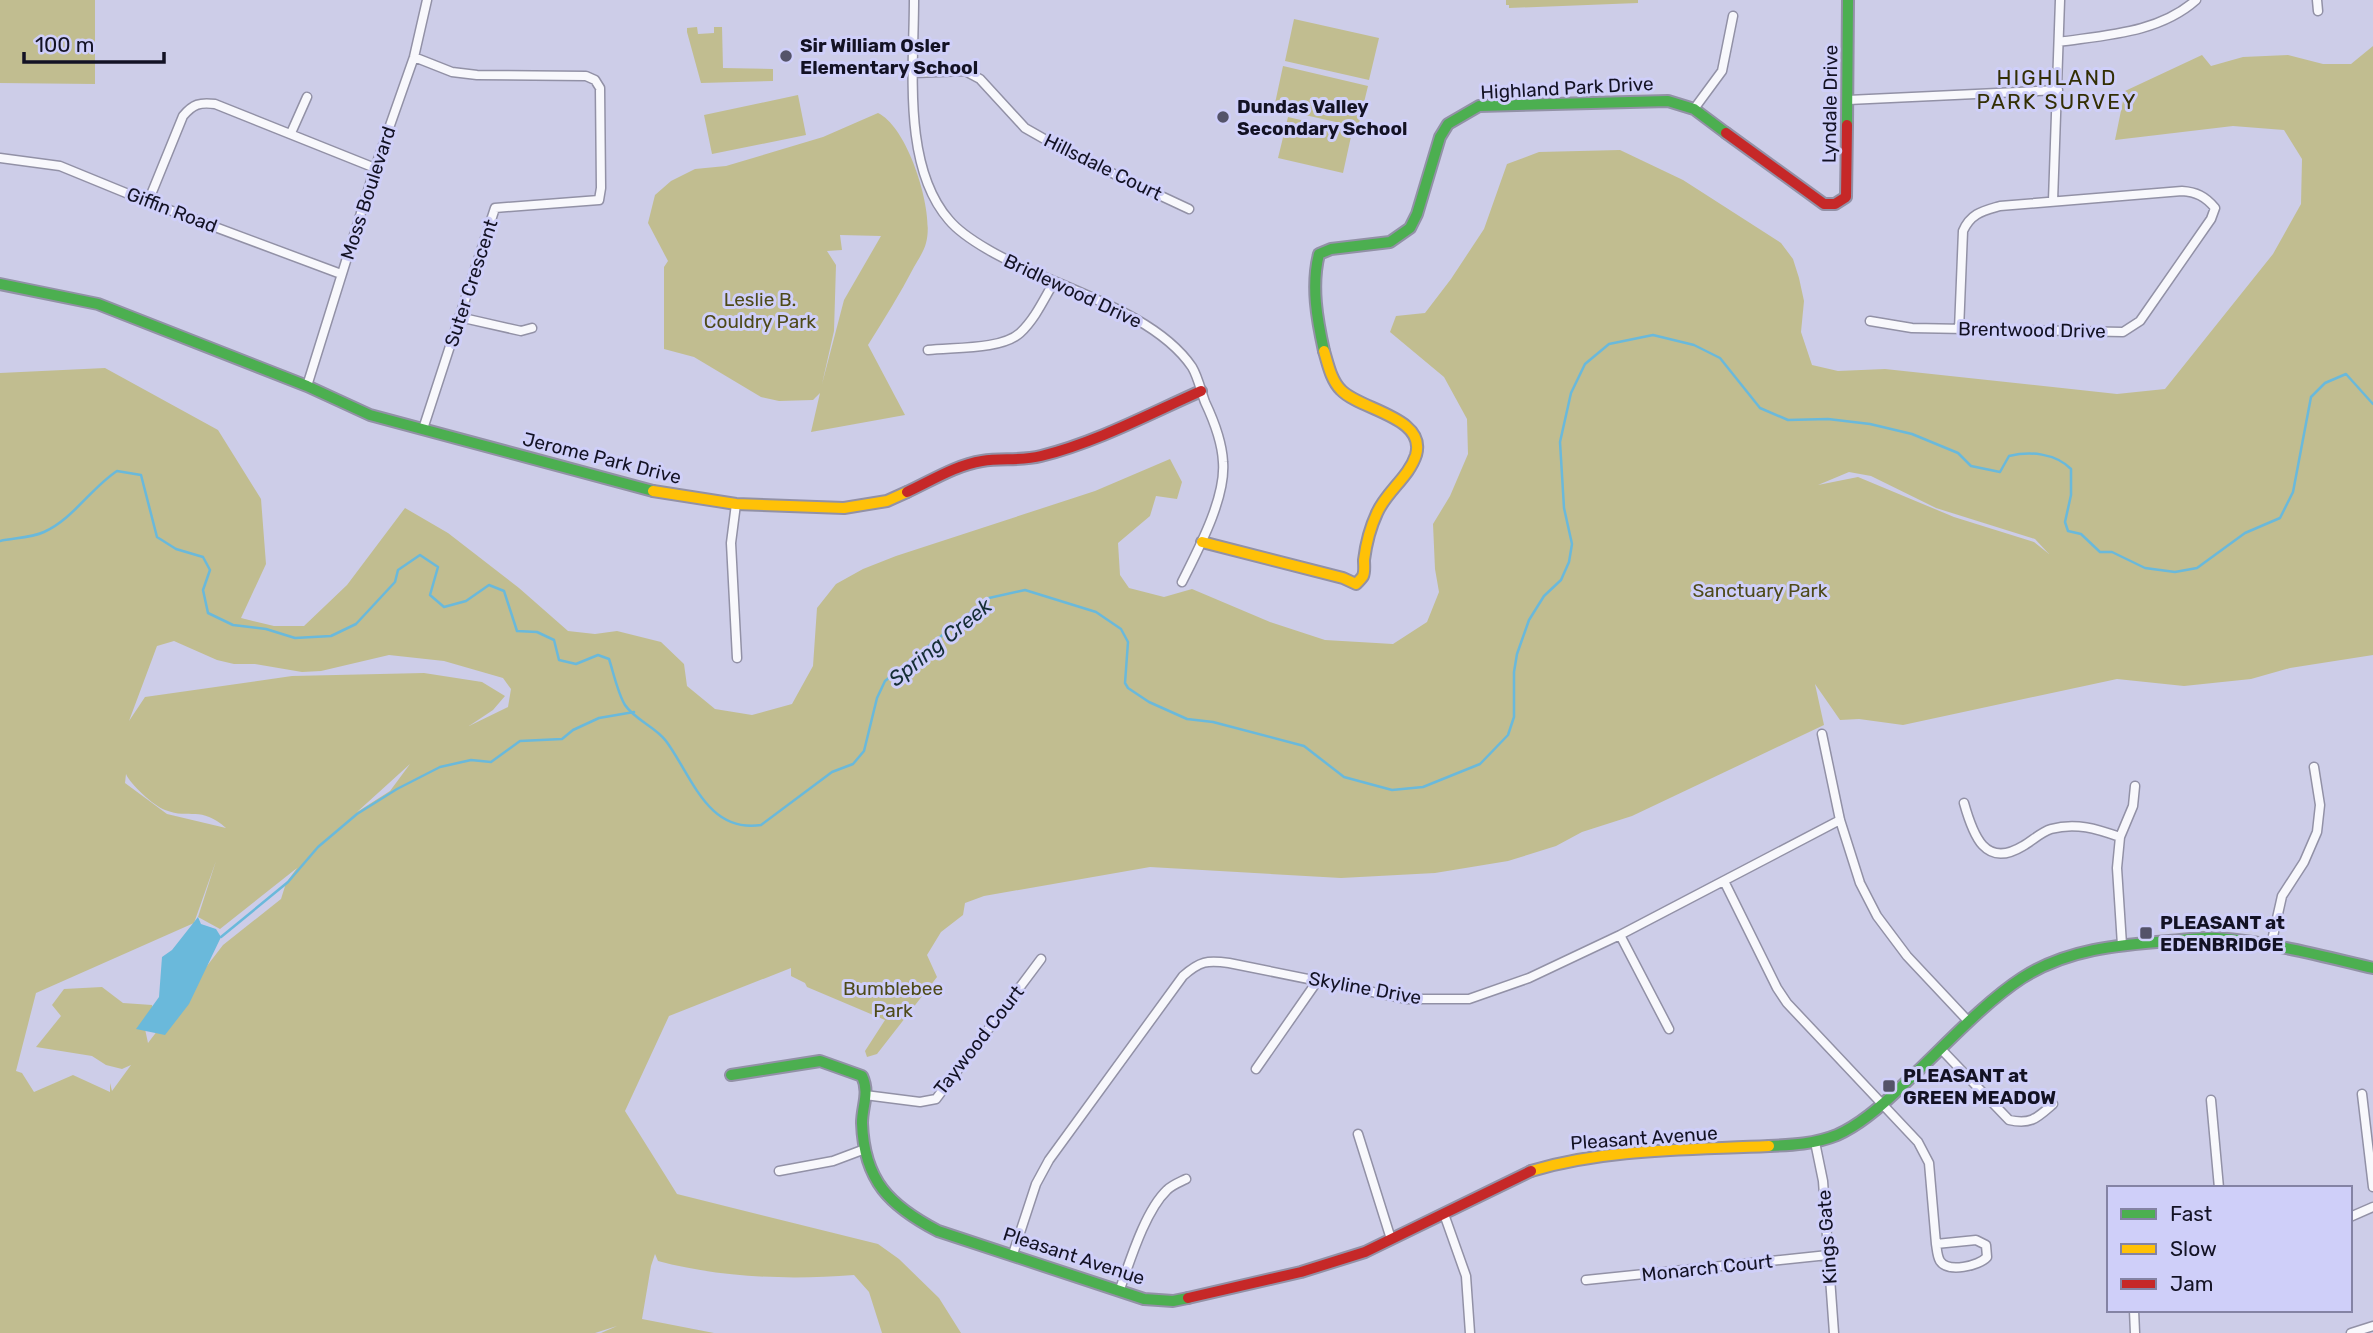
<svg xmlns="http://www.w3.org/2000/svg" width="2373" height="1333" font-family="Rubik,sans-serif">
  <style>
    .green { fill: #c1bd90; fill-rule: evenodd }
    .water { fill: #6ab9db }
    .lines { fill: none; stroke-linecap: round; stroke-linejoin: round }
    .stream { stroke: #6ab9db; stroke-width: 2.5 }
    .street-casing { stroke: #9291a6; stroke-width: 11 }
    .fast-casing { stroke: #9291a6; stroke-width: 14 }
    .slow-casing { stroke: #9291a6; stroke-width: 14 }
    .jam-casing { stroke: #9291a6; stroke-width: 14 }
    .street { stroke: #f8f8fc; stroke-width: 8 }
    .fast { stroke: #4caf50; stroke-width: 10 }
    .slow { stroke: #ffc107; stroke-width: 10 }
    .jam { stroke: #c62828; stroke-width: 10 }
    .poi-dot { fill: #545369; stroke: #cfcff9; stroke-width: 2.5 }
    .labels { text-anchor: middle; dominant-baseline: central; stroke-width: 6; stroke-linejoin: round; paint-order: stroke }
    .poi-label { font-size: 19px; font-weight: bold; fill: #131224; stroke: #cfcff9; text-anchor: start }
    .street-label { font-size: 19px; fill: #131224; stroke: #cfcff9 }
    .park-label { font-size: 19px; fill: #4e4a19; stroke: #cfcff9 }
    .neighbourhood-label { font-size: 21px; letter-spacing: 2px; fill: #332f04; stroke: #cfcff9 }
    .water-label { font-size: 21px; font-style: italic; fill: #152d36; stroke: #cfcff9 }
  </style>
  <rect width="100%" height="100%" fill="#cdcde8"/>
  <path class="green" d="M0 0H95V84L0 83Z
    M1506 0H1638V3L1509 8V5H1506Z
    M1294 19 1379 38 1369 80 1285 61Z
    M697 27 698 34 714 33V27H722L723 68 773 69V81L701 83 687 32V28Z
    M2373 46V655L2290 668 2251 679 2184 686 2117 679 1903 725 1859 719 1840 720 1815 684 1824 725 1632 816 1582 832 1556 846 1508 861 1435 873 1341 878 1150 867 984 896 965 903 963 915 941 932 927 955 937 977 877 1054 867 1057 865 1051 885 1020 807 987 805 983 791 976V968L669 1016 625 1111 677 1194 878 1244 899 1259 939 1298 961 1333H882L869 1292 854 1275C789 1280 722 1278 658 1261L655 1254 651 1266 642 1319 714 1333H601L617 1326 595 1333H0V373L105 368 218 430 261 499 266 564 241 618 274 626H304L347 585 405 508 448 533 519 588 568 631 595 634 617 631 661 642 684 664 687 686 715 709 752 715 792 704 813 666 817 608 836 584 863 569 896 556 1095 491 1170 459 1182 482 1177 499 1156 496 1150 516 1118 543 1120 575 1129 588 1164 597 1192 589 1270 622 1325 640 1393 644 1427 622 1439 592 1435 569 1433 524 1450 496 1468 454 1467 419 1444 377 1390 332 1396 316 1425 313 1451 279 1484 229 1507 164 1539 152 1620 150 1683 180 1781 243 1793 259 1799 278 1804 301 1801 332 1812 365 1838 371 1885 369 2117 394 2165 389 2273 254 2301 204 2302 159 2284 130 2233 126 2115 140 2125 91 2202 55 2211 66 2243 57 2288 55 2323 64H2351ZM1849 472 1871 476 1936 508 2035 539 2049 554 2034 542 1954 517 1858 477 1818 485ZM174 641 217 660 234 664H255L302 672 321 671 389 655 444 661 503 678 511 689 508 707 469 726 493 710 505 696 482 682 424 673 292 676 145 697 129 721 157 646ZM410 764 390 791 357 812ZM126 774C130 784 154 806 165 810 191 820 200 805 226 828L167 814 125 783ZM216 861 198 917 220 929 297 868 286 883 281 899 223 945 148 1043 145 1029 155 1019 152 1005 123 1003 102 987 64 989 52 1005 61 1016 36 1047 92 1056 106 1065 122 1069 131 1065 112 1091 110 1083V1092L73 1075 34 1092 22 1073 16 1071 36 993 194 923Z
    M1283 66 1368 86 1358 127 1274 108Z
    M798 95 806 135 712 154 704 115Z
    M878 113C908 127 935 212 926 243 924 251 918 260 914 267 900 294 884 319 868 345L905 415 811 432 820 393 813 400 779 401 761 397 694 357 664 349V267L668 261 648 223 655 195 671 181 695 169 726 166 823 137ZM840 235 881 236 844 300 822 384 834 331 836 265 827 251 842 250Z
    M1288 117 1352 132 1343 173 1278 158Z"/>
  <path class="water" d="M198 917 201 924 216 929 221 937 189 1004 165 1035 136 1029 159 997 162 957 172 950Z"/>
  <g class="lines">
    <path class="stream" d="M0 541C14 538 31 538 44 532 73 519 91 488 117 471L141 475 157 537 176 549 203 557 210 570 203 590 208 613 233 625 266 629 295 638 331 636 356 624 395 582 398 570 420 555 438 567 430 595 444 607 466 601 489 585 504 591 517 631 537 632 554 640 559 660 576 664 598 655 609 659C613 671 618 694 625 705 635 720 656 727 666 741 692 776 707 833 761 825L832 772 853 764 864 751 877 698 885 681 989 598 1025 590 1096 612 1121 629 1128 642 1125 683 1128 688 1149 702 1187 719 1213 722 1304 746 1344 777 1392 790 1423 787 1480 764 1508 735 1514 717V672L1517 654 1529 620 1544 596 1561 580 1569 562 1572 544 1564 508 1560 442 1571 393 1585 364 1609 344 1653 335 1694 345 1720 358 1760 408 1788 420 1828 419 1870 424 1912 434 1958 453 1971 466 2000 472 2009 456C2030 451 2055 453 2071 469V495L2065 522 2068 531 2081 534 2100 552H2112L2145 568 2175 572 2197 568 2245 533 2280 518 2293 492 2311 397 2325 383 2346 374 2373 404
      M221 937 288 882 318 847 357 814 397 789 440 767 471 760 491 762 520 741 562 739 573 730 599 718 634 712"/>
    <defs>
      <path id="street" d="M914 0C914 68 902 166 949 220 959 232 975 242 987 249 1048 286 1152 308 1192 367 1198 377 1201 391 1205 402 1214 421 1222 441 1223 462 1226 498 1198 550 1182 582
        M2317 0 2318 11
        M2059 42C2106 35 2159 33 2196 0
        M414 57 452 72 477 75 586 76 595 80 600 88 601 188 599 200 495 208 423 429
        M914 73 965 71 980 79 1025 128 1069 153 1189 209
        M1848 100 2058 90
        M1694 109 1722 71 1733 16
        M291 133 307 97
        M0 158 60 166 148 202 341 274
        M2053 201 2060 0
        M148 202 183 116C193 104 200 102 215 104L375 168
        M459 317 521 331 532 328
        M1870 321 1912 328 2123 332 2140 321 2211 219 2215 208C2205 196 2196 192 2182 191L2000 206C1983 211 1971 213 1963 231L1959 330
        M928 350C953 347 1001 350 1020 333 1035 319 1044 299 1054 282
        M307 386 375 168 414 57 427 0
        M736 504 731 543 737 658
        M1822 734 1840 820 1860 883 1877 916 1907 956 1969 1022
        M1964 803C1973 835 1985 869 2023 846 2032 841 2041 832 2051 829 2076 822 2097 829 2120 837
        M1724 881 1777 988 1787 1003 1918 1142 1929 1163 1936 1244 1976 1240 1986 1245 1987 1257C1979 1266 1948 1273 1940 1261 1937 1256 1937 1249 1936 1244
        M1620 935 1669 1029
        M2122 945 2117 868 2120 837 2133 806 2135 786
        M2271 945 2282 896 2304 862 2317 832 2320 805 2314 767
        M1941 1049 2009 1120C2031 1125 2037 1118 2053 1104
        M1256 1069 1318 980
        M2362 1094 2373 1187
        M865 1095 920 1102 936 1099 1041 959
        M2211 1100 2219 1188
        M1358 1134 1391 1239
        M1815 1142 1823 1181 1834 1333
        M779 1171 833 1161 865 1149
        M1444 1214 1466 1276 1470 1333
        M2350 1217 2373 1207
        M1013 1254 1036 1184 1049 1160 1183 976C1200 961 1207 960 1229 963L1407 999H1469L1529 978 1620 935 1840 820
        M1586 1280 1828 1255
        M1120 1289C1130 1261 1145 1211 1167 1190 1172 1185 1180 1182 1186 1179
        M2134 1310 2135 1333
        M2351 1333 2373 1326"/>
      <path id="fast" d="M1847 125 1848 0
        M0 284 98 304 307 386 370 415 653 491
        M1324 351C1317 319 1311 286 1319 254L1331 249 1390 242 1410 228 1417 214 1440 137 1448 124 1479 106 1668 101 1694 109 1726 133
        M731 1075 820 1061 862 1076C870 1093 862 1106 862 1123 864 1181 890 1206 938 1231L1144 1299 1173 1301 1188 1298
        M1769 1146C1792 1145 1815 1144 1837 1135 1862 1124 1885 1103 1904 1084 1940 1051 1982 1004 2022 978 2067 949 2118 945 2169 941 2185 940 2202 937 2217 938 2270 942 2322 956 2373 968"/>
      <path id="slow" d="M653 491 736 504 844 508 887 501 907 492
        M1202 542 1343 578 1356 584C1357 583 1362 578 1363 576 1365 572 1364 565 1364 560 1366 544 1370 528 1377 513 1386 492 1409 477 1416 455 1427 417 1360 410 1341 390 1331 380 1328 364 1324 351
        M1531 1171C1608 1148 1689 1150 1769 1146"/>
      <path id="jam" d="M1726 133 1824 204H1835L1846 197 1847 125
        M907 492C931 481 956 465 982 461 1002 458 1021 461 1041 456 1097 442 1149 414 1201 391
        M1188 1298 1301 1272 1365 1252 1531 1171"/>
    </defs>
    <use href="#street" class="street-casing"/>
    <use href="#fast" class="fast-casing"/>
    <use href="#slow" class="slow-casing"/>
    <use href="#jam" class="jam-casing"/>
    <use href="#street" class="street"/>
    <use href="#fast" class="fast"/>
    <use href="#slow" class="slow"/>
    <use href="#jam" class="jam"/>
  </g>
  <g class="poi-dot">
    <circle cx="786" cy="56" r="7"/>
    <circle cx="1223" cy="117" r="7"/>
    <rect x="2139" y="926" width="14" height="14" rx="3.5"/>
    <rect x="1882" y="1079" width="14" height="14" rx="3.5"/>
  </g>
  <g class="labels">
    <g class="poi-label">
      <text x="800" y="45">Sir William Osler<tspan x="800" dy="22">Elementary School</tspan></text>
      <text x="1237" y="106">Dundas Valley<tspan x="1237" dy="22">Secondary School</tspan></text>
      <text x="2160" y="922">PLEASANT at<tspan x="2160" dy="22">EDENBRIDGE</tspan></text>
      <text x="1903" y="1075">PLEASANT at<tspan x="1903" dy="22">GREEN MEADOW</tspan></text>
    </g>
    <g class="street-label">
      <text transform="translate(1567 88) rotate(-3)">Highland Park Drive</text>
      <text transform="translate(1830 104) rotate(-89)">Lyndale Drive</text>
      <text transform="translate(1103 167) rotate(26)">Hillsdale Court</text>
      <text transform="translate(368 193) rotate(-72)">Moss Boulevard</text>
      <text transform="translate(172 210) rotate(21)">Giffin Road</text>
      <text transform="translate(471 283) rotate(-72)">Suter Crescent</text>
      <text transform="translate(1073 291) rotate(25)">Bridlewood Drive</text>
      <text transform="translate(2032 330) rotate(1)">Brentwood Drive</text>
      <text transform="translate(602 458) rotate(14)">Jerome Park Drive</text>
      <text transform="translate(1365 988) rotate(10)">Skyline Drive</text>
      <text transform="translate(979 1040) rotate(-52)">Taywood Court</text>
      <text transform="translate(1644 1138) rotate(-4)">Pleasant Avenue</text>
      <text transform="translate(1827 1237) rotate(-94)">Kings Gate</text>
      <text transform="translate(1074 1256) rotate(18)">Pleasant Avenue</text>
      <text transform="translate(1707 1268) rotate(-6)">Monarch Court</text>
    </g>
    <g class="park-label">
      <text x="760" y="299">Leslie B.<tspan x="760" dy="22">Couldry Park</tspan></text>
      <text x="1760" y="590">Sanctuary Park</text>
      <text x="893" y="988">Bumblebee<tspan x="893" dy="22">Park</tspan></text>
    </g>
    <g class="neighbourhood-label">
      <text x="2057" y="77">HIGHLAND<tspan x="2057" dy="24">PARK SURVEY</tspan></text>
    </g>
    <g class="water-label">
      <text transform="translate(940 642) rotate(-39)">Spring Creek</text>
    </g>
  </g>
  <rect x="2107" y="1186" width="245" height="126" fill="#cfcff9" stroke="#8483a4" stroke-width="2"/>
  <rect x="2121" y="1209" width="35" height="10" fill="#4caf50" stroke="#8483a4" stroke-width="2"/>
  <text x="2170" y="1221" font-size="21" fill="#131224">Fast</text>
  <rect x="2121" y="1244" width="35" height="10" fill="#ffc107" stroke="#8483a4" stroke-width="2"/>
  <text x="2170" y="1256" font-size="21" fill="#131224">Slow</text>
  <rect x="2121" y="1279" width="35" height="10" fill="#c62828" stroke="#8483a4" stroke-width="2"/>
  <text x="2170" y="1291" font-size="21" fill="#131224">Jam</text>
  <path d="M24 52v10h140v-10" fill="none" stroke="#131224" stroke-width="3.5"/>
  <text x="35" y="52" font-size="21" fill="#131224" stroke="#cfcff9" stroke-width="5" paint-order="stroke">100 m</text>
</svg>
